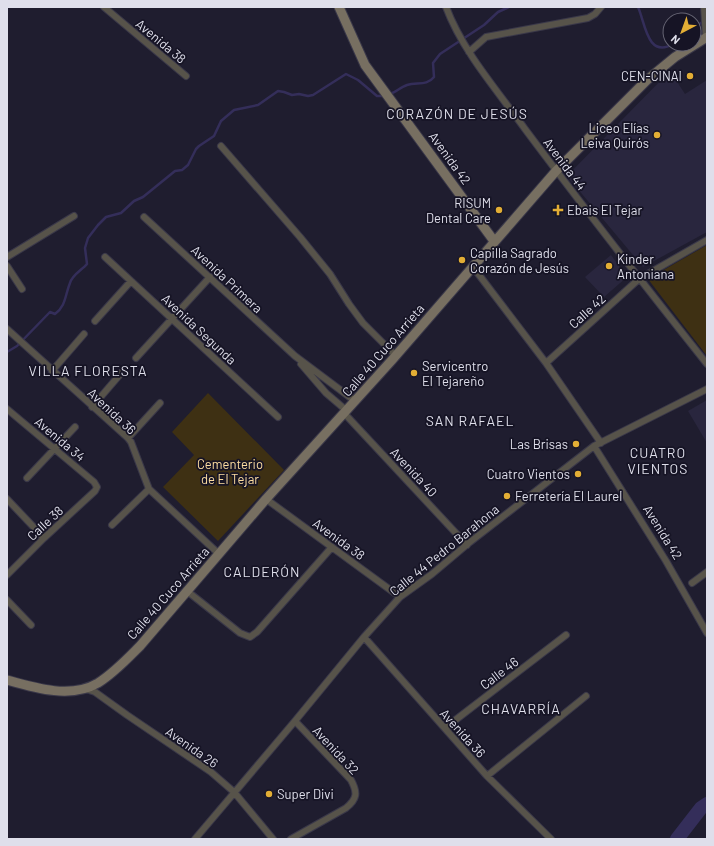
<svg xmlns="http://www.w3.org/2000/svg" width="714" height="846" font-family="Barlow,sans-serif">
  <style>
    .built { fill: #29263e }
    .green { fill: #3e3013 }
    .lines { fill: none; stroke-linecap: round; stroke-linejoin: round }
    .stream { stroke: #342e5a; stroke-width: 2.5 }
    .river { stroke: #342e5a; stroke-width: 14 }
    .street-casing { stroke: #3a3849; stroke-width: 8 }
    .secondary-casing { stroke: #3a3849; stroke-width: 11 }
    .street { stroke: #57534a; stroke-width: 6 }
    .secondary { stroke: #776f61; stroke-width: 9 }
    .poi-dot { fill: #e3ae35; stroke: #161425; stroke-width: 1.5 }
    .labels { text-anchor: middle; dominant-baseline: central; stroke-width: 3.5; stroke-linejoin: round; paint-order: stroke }
    .street-label { font-size: 13px; fill: #dfdfeb; stroke: #161425 }
    .poi-label { font-size: 13px; fill: #dfdfeb; stroke: #161425; text-anchor: start }
    .park-label { font-size: 13px; fill: #fddda0; stroke: #161425 }
    .neighbourhood-label { font-size: 14px; letter-spacing: 1px; fill: #dfdfeb; stroke: #161425 }
  </style>
  <rect width="100%" height="100%" fill="#1f1d2f"/>
  <path class="built" d="M670 71 685 94 707 80V232L643 267 567 176Z
    M611 255 627 277 604 297 585 277Z
    M707 400V443L688 411Z"/>
  <path class="green" d="M707 245V356L648 279Z
    M208 393 284 470 218 541 163 487 194 455 172 432Z"/>
  <g class="lines">
    <path class="stream" d="M638 7C645 22 647 59 673 44
      M694 28 705 20
      M390 94C396 92 401 87 407 85 417 82 427 86 434 77L433 63 440 54 484 25 498 12 509 7
      M7 352 17 346 50 312 55 314C66 306 65 295 70 283 72 275 82 270 87 264L85 248 88 238 98 225 106 217 121 213 134 201 143 197 175 171 182 170 188 165 196 149 199 146 214 136 221 121 234 110 258 105 278 91 284 92 292 95 299 94 308 96 313 95 346 74 358 80 377 96H385"/>
    <path class="river" d="M677 839 701 808 707 804"/>
    <defs>
      <path id="street" d="M104 7 186 76
        M446 7C463 52 497 90 525 129 584 208 645 286 707 364
        M704 7 706 38 707 40
        M469 52 486 37 588 18 595 14 601 7
        M221 146 300 237 330 274 349 304 363 323 396 356
        M144 217 295 356 355 401
        M7 257 74 216
        M105 257 278 417
        M7 266 22 289
        M473 267 546 363 601 443
        M95 321 131 281
        M7 329 128 438 131 442 149 489 219 554
        M136 358 210 277
        M546 363 639 279 707 240
        M301 364 326 393 347 411
        M52 371 84 334
        M92 407 123 371
        M7 409 94 482 97 487 95 491 44 538 7 575
        M344 413 467 545
        M128 438 160 403
        M594 446 666 561 707 633
        M27 478 75 427
        M7 499 44 538
        M266 499 400 597
        M112 525 149 489
        M692 583 707 572
        M187 591 240 633 250 637 257 632 332 547
        M7 600 31 625
        M364 637 487 776 551 839
        M86 689 95 692 127 715 211 772 234 792 273 839
        M445 728 566 635
        M487 776 586 696
        M195 839 295 721 364 637 400 597 432 574 470 542 594 446 707 389
        M291 839 346 808C357 799 358 793 351 780L295 721"/>
      <path id="secondary" d="M339 7 365 65 494 241
        M7 680C35 688 71 699 98 683 114 673 127 659 140 646L266 499 392 360 556 171 647 80 675 57 707 37"/>
    </defs>
    <use href="#street" class="street-casing"/>
    <use href="#secondary" class="secondary-casing"/>
    <use href="#street" class="street"/>
    <use href="#secondary" class="secondary"/>
  </g>
  <g class="poi-dot">
    <circle cx="690" cy="76" r="4"/>
    <circle cx="657" cy="135" r="4"/>
    <circle cx="499" cy="210" r="4"/>
    <path d="M556 204h4v4h4v4h-4v4h-4v-4h-4v-4h4z"/>
    <circle cx="462" cy="260" r="4"/>
    <circle cx="609" cy="266" r="4"/>
    <circle cx="414" cy="373" r="4"/>
    <circle cx="576" cy="444" r="4"/>
    <circle cx="578" cy="474" r="4"/>
    <circle cx="507" cy="496" r="4"/>
    <circle cx="269" cy="794" r="4"/>
  </g>
  <g class="labels">
    <g class="street-label">
      <text transform="translate(161 41) rotate(40)">Avenida 38</text>
      <text transform="translate(450 158) rotate(54)">Avenida 42</text>
      <text transform="translate(565 164) rotate(53)">Avenida 44</text>
      <text transform="translate(227 279) rotate(43)">Avenida Primera</text>
      <text transform="translate(587 311) rotate(-42)">Calle 42</text>
      <text transform="translate(199 329) rotate(43)">Avenida Segunda</text>
      <text transform="translate(383 350) rotate(-49)">Calle 40 Cuco Arrieta</text>
      <text transform="translate(112 411) rotate(43)">Avenida 36</text>
      <text transform="translate(60 439) rotate(40)">Avenida 34</text>
      <text transform="translate(414 472) rotate(47)">Avenida 40</text>
      <text transform="translate(45 523) rotate(-43)">Calle 38</text>
      <text transform="translate(663 532) rotate(58)">Avenida 42</text>
      <text transform="translate(339 539) rotate(36)">Avenida 38</text>
      <text transform="translate(444 550) rotate(-39)">Calle 44 Pedro Barahona</text>
      <text transform="translate(168 593) rotate(-49)">Calle 40 Cuco Arrieta</text>
      <text transform="translate(499 673) rotate(-37)">Calle 46</text>
      <text transform="translate(463 733) rotate(48)">Avenida 36</text>
      <text transform="translate(192 747) rotate(35)">Avenida 26</text>
      <text transform="translate(336 750) rotate(47)">Avenida 32</text>
    </g>
    <g class="poi-label">
      <text x="682" y="76" text-anchor="end">CEN-CINAI</text>
      <text x="649" y="128" text-anchor="end">Liceo Elías<tspan x="649" dy="15">Leiva Quirós</tspan></text>
      <text x="491" y="203" text-anchor="end">RISUM<tspan x="491" dy="15">Dental Care</tspan></text>
      <text x="567" y="210">Ebais El Tejar</text>
      <text x="470" y="253">Capilla Sagrado<tspan x="470" dy="15">Corazón de Jesús</tspan></text>
      <text x="617" y="259">Kinder<tspan x="617" dy="15">Antoniana</tspan></text>
      <text x="422" y="366">Servicentro<tspan x="422" dy="15">El Tejareño</tspan></text>
      <text x="568" y="444" text-anchor="end">Las Brisas</text>
      <text x="570" y="474" text-anchor="end">Cuatro Vientos</text>
      <text x="515" y="496">Ferretería El Laurel</text>
      <text x="277" y="794">Super Divi</text>
    </g>
    <g class="park-label">
      <text x="230" y="464">Cementerio<tspan x="230" dy="15">de El Tejar</tspan></text>
    </g>
    <g class="neighbourhood-label">
      <text x="457" y="113">CORAZÓN DE JESÚS</text>
      <text x="88" y="370">VILLA FLORESTA</text>
      <text x="470" y="420">SAN RAFAEL</text>
      <text x="658" y="452">CUATRO<tspan x="658" dy="16">VIENTOS</tspan></text>
      <text x="262" y="571">CALDERÓN</text>
      <text x="521" y="708">CHAVARRÍA</text>
    </g>
  </g>
  <rect width="714" height="846" fill="none" stroke="#dfdfeb" stroke-width="16"/>
  <g transform="translate(682 32) rotate(221)"><circle r="19" fill="#161425" stroke="#666574"/>
  <path d="M0-3L7 15L0 10L-7 15Z" fill="#e3ae35"/>
  <text y="-6" font-size="11" font-weight="bold" text-anchor="middle" fill="#dfdfeb">N</text>
  </g>
</svg>
